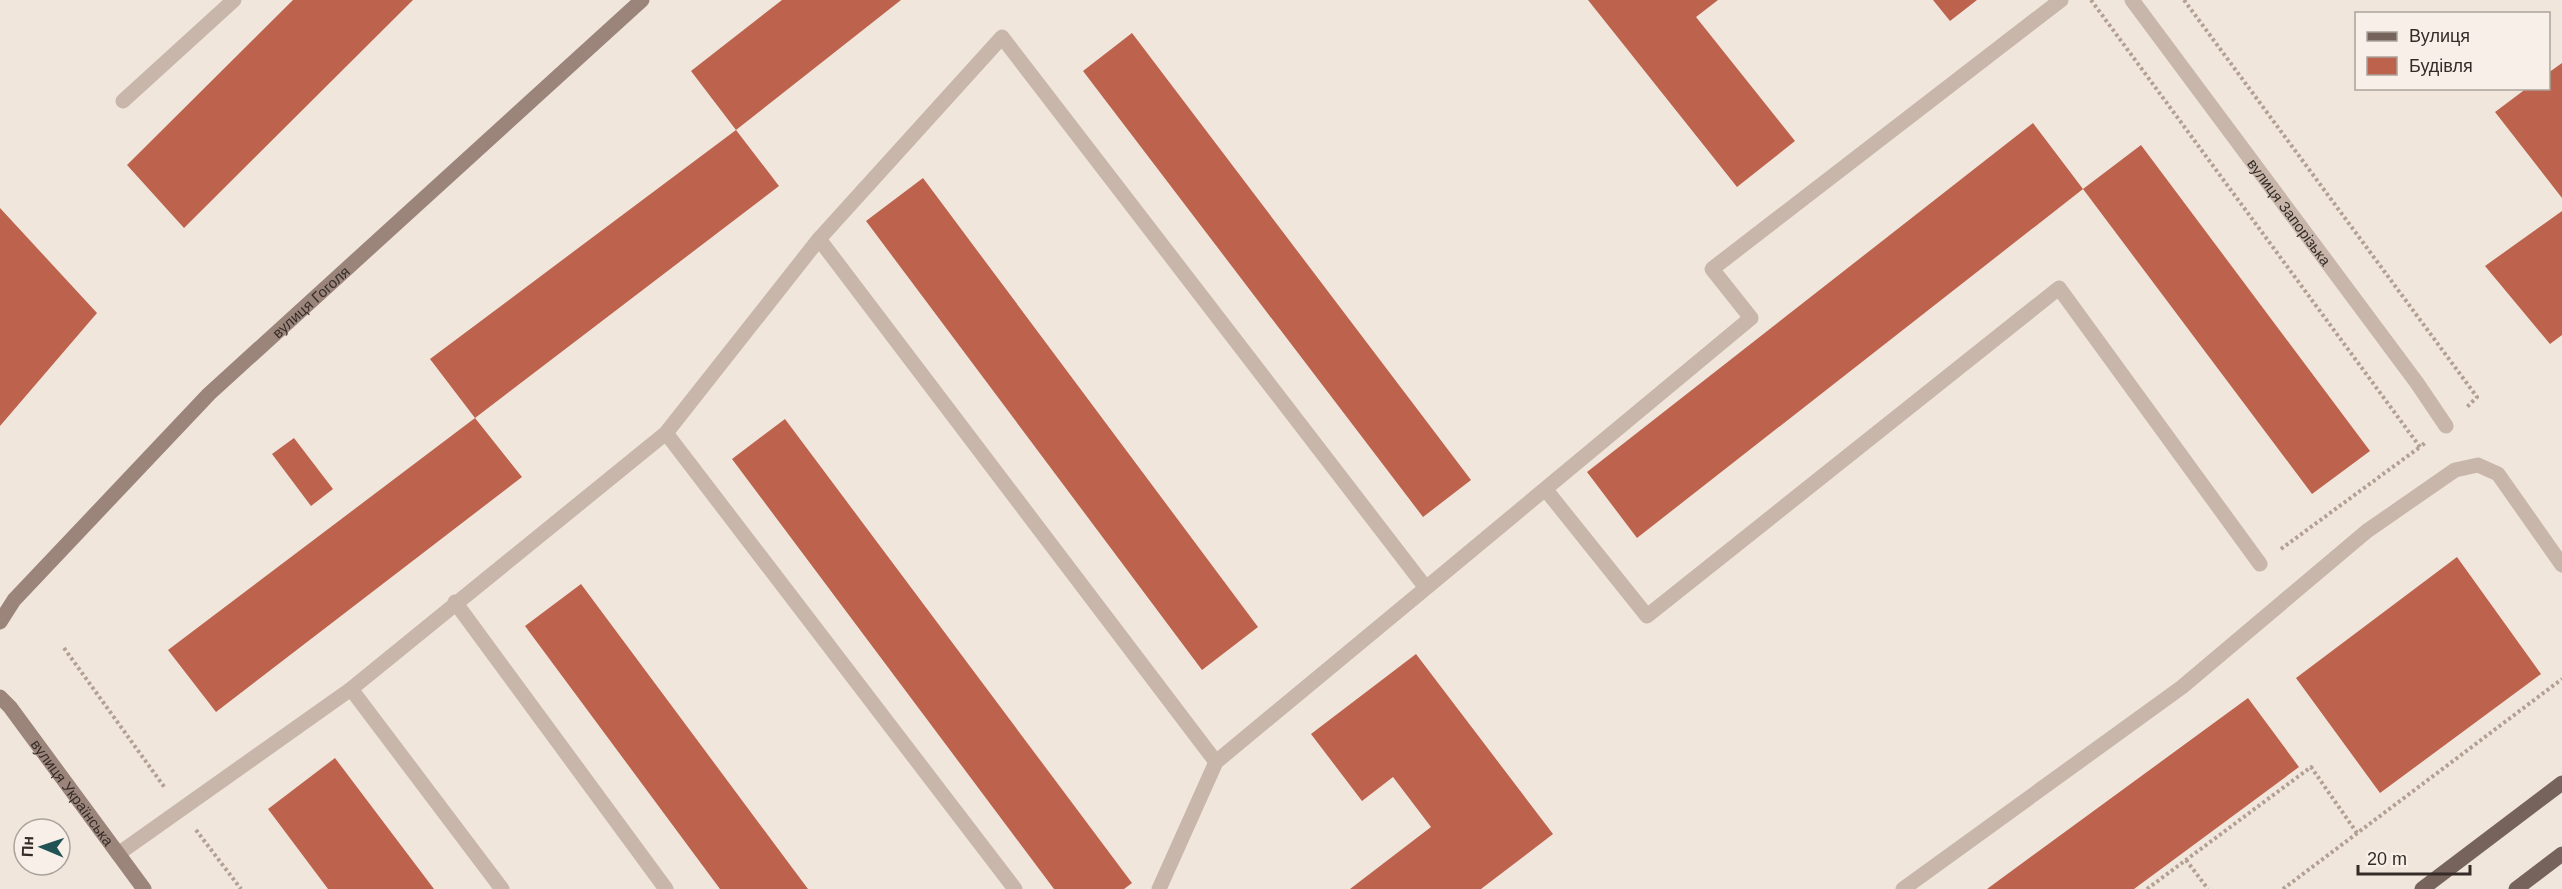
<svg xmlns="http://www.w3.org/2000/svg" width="2562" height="889" font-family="Helvetica,sans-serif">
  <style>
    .building { fill: #bd634d }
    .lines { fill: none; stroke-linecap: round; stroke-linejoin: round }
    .path { stroke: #b3a093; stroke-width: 4; stroke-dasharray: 3 3; stroke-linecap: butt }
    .lane { stroke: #c7b6a9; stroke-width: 15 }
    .street { stroke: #c7b6a9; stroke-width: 15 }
    .secondary { stroke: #9b857b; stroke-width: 15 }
    .primary { stroke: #76635b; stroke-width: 15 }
    .labels { text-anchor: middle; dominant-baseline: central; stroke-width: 4.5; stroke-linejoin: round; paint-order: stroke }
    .street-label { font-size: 15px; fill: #352c28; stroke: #f8f0e8 }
  </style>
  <rect width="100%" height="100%" fill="#f0e6dc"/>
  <path class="building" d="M293 0H413L184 228 127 165Z
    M782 0H901L736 130 691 71Z
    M1588 0H1718L1696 17 1795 141 1737 187Z
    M1933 0H1977L1950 21Z
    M1132 33 1471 480 1423 517 1083 71Z
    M2562 63V198L2495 112 2527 88H2548V73Z
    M2033 123 2083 189 1637 538 1587 472Z
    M736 130 779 186 475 418 430 359Z
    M2141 145 2370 451 2312 494 2083 189Z
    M923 178 1258 627 1202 670 866 221Z
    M0 208 97 313 0 426Z
    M2562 211V335L2550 344 2485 266Z
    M475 418 522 477 216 712 168 650Z
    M785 419 1132 883 1124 889H1054L732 459Z
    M294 438 333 489 311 506 272 454Z
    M2457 557 2541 674 2380 793 2296 678Z
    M581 584 808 889H720L525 626Z
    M1416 654 1553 834 1481 889H1350L1431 827 1393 777 1362 801 1311 734Z
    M2248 698 2299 767 2134 889H1987Z
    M335 758 434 889H328L268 809Z"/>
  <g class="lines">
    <path class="path" d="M2091 0 2420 447 2426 442
      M2184 0 2477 397 2466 408
      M2281 549 2420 447
      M64 648 165 788
      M196 830 241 889
      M2186 860 2208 889
      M2147 889 2311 767 2357 833
      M2283 889 2562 679"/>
    <path class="lane" d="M123 101 234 0
      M819 239 1002 37 1426 588 1216 762
      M666 433 819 239 1216 762 1159 889
      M1546 490 1647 616 2059 288 2260 564
      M1426 588 1751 318 1712 269 2061 0
      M455 602 666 889
      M351 689 666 433 1015 889
      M118 854 351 689 502 889
      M1903 889 2182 687 2367 531 2455 470 2478 465 2498 474 2562 565"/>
    <path class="street" id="s1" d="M2132 0 2417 383 2446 426"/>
    <g class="secondary">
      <path id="s2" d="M0 622 14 600 209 394 642 0"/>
      <path id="s3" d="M0 697 10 707 144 889"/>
    </g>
    <path class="primary" d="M2422 889 2562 783
      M2516 889 2562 854"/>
  </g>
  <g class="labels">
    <g class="street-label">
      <text stroke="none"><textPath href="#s1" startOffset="264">вулиця Запорізька</textPath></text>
      <text stroke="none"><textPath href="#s2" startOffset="447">вулиця Гоголя</textPath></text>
      <text stroke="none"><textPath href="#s3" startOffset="120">вулиця Українська</textPath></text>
    </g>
  </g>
  <rect x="2355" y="12" width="195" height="78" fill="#f8f0e8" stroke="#aaa29b" stroke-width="1.5"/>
  <rect x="2367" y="32" width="30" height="9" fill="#76635b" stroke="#aaa29b" stroke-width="1.5"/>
  <text x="2409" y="42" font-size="18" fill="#352c28">Вулиця</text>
  <rect x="2367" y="57" width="30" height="18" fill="#bd634d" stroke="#aaa29b" stroke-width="1.5"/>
  <text x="2409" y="72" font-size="18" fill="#352c28">Будівля</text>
  <g transform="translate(42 847) rotate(272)"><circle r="28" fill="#f8f0e8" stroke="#aaa29b" stroke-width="1.5"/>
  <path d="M0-4.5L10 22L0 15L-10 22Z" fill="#215354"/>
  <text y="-9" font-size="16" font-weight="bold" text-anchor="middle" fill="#352c28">Пн</text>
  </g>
  <path d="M2358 865v9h112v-9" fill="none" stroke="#352c28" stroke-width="3"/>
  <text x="2367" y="865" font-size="18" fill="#352c28" stroke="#f8f0e8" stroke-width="4.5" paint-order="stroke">20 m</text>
</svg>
